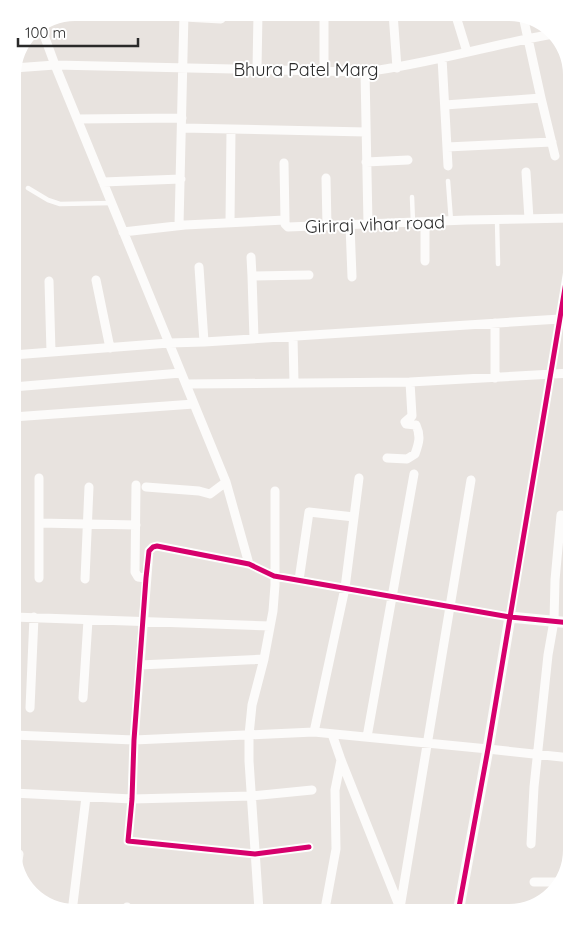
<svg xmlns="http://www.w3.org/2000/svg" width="584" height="925" font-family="Quicksand,sans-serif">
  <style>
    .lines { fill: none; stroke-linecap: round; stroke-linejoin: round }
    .service { stroke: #fcfbfa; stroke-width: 4.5 }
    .minor { stroke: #fcfbfa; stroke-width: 9 }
    .tertiary { stroke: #fcfbfa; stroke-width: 11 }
    .cycleway-casing { stroke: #fff; stroke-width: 8 }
    .cycleway { stroke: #d6006c; stroke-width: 5 }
    .labels { text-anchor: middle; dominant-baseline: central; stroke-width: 4; stroke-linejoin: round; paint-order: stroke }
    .street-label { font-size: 18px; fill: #2a2a2a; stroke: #fff }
  </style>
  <rect width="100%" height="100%" fill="#e8e3df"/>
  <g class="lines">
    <path class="service" d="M448 181 451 221
      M28 188 48 200 60 204 112 203
      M412 197 413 223
      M497 219 498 264"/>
    <path class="minor" d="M393 13 397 68
      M455 13 467 52
      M523 16 541 98 555 156
      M184 17 221 19
      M41 27 55 65 226 482
      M442 58 448 166
      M14 68 55 65 365 72C429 64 490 45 553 34
      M257 69 258 13
      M324 71V13
      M365 72 368 224
      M445 105 541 98
      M77 119 182 118
      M182 128 366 132
      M447 147 552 142
      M366 162 408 160
      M284 163 285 220
      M526 172 529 219
      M326 178 327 226
      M103 182 181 179
      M230 222 231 130
      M179 225 184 13
      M350 225 352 277
      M123 232 185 225 285 220V224L288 227 467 220 571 218
      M251 257 252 276
      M425 261V222
      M199 267 204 342
      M96 280 110 348
      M49 281 51 352
      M293 337 294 383
      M254 339 252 276 309 275
      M13 355 169 343 204 342 560 319
      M495 378V323
      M186 384 410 382 571 373
      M13 387 181 373
      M13 417 194 404
      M387 458 407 459 415 454C419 443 421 436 416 425L406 424 405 422 412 416 410 382
      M136 485 135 572 138 577 146 578
      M146 487 199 491 210 494 226 482 249 564
      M39 523 136 525
      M39 578V478
      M85 579 89 487
      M299 580 309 512 354 517
      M13 617 270 626
      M140 665 264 659
      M83 698 88 620
      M30 708 34 617
      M314 732 345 588 359 478
      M332 734 341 760 400 908
      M13 735 134 740 314 732 488 749 571 758
      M367 737 414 474
      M13 793 132 799 252 796 312 790
      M531 844 534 787 548 655 554 621 555 580 561 515
      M309 847 255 854 128 841 132 799 134 740 140 665 149 551 153 547 157 546 249 564 274 576 510 617 571 252
      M17 869 19 854
      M534 882H562
      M400 908 471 480
      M325 909 336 849 335 790 341 760
      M259 910 249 761V735L252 705 264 659 273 611 275 585V491
      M72 912 86 797
      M127 912V907"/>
    <path class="tertiary" d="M459 907 488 749 510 617 571 623"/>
    <defs>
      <path id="cycleway" d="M309 847 255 854 128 841 132 799 134 740 146 578 149 551 153 547 157 546 249 564 274 576 510 617 571 623
        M459 907 488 749 571 252"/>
    </defs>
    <use href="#cycleway" class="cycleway-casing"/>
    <use href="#cycleway" class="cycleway"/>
  </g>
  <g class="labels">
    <g class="street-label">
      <text x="306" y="69">Bhura Patel Marg</text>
      <text transform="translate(375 224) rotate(-2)">Giriraj vihar road</text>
    </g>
  </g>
  <path d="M0 0H584V925H0ZM75 21H509A54 54 0 0 1 563 75V850A54 54 0 0 1 509 904H75A54 54 0 0 1 21 850V75A54 54 0 0 1 75 21Z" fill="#fff" fill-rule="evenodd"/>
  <path d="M18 38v8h120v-8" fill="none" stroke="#2a2a2a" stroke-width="2.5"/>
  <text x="25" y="38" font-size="15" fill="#2a2a2a" stroke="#ffffff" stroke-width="4" paint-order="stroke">100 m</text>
</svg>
